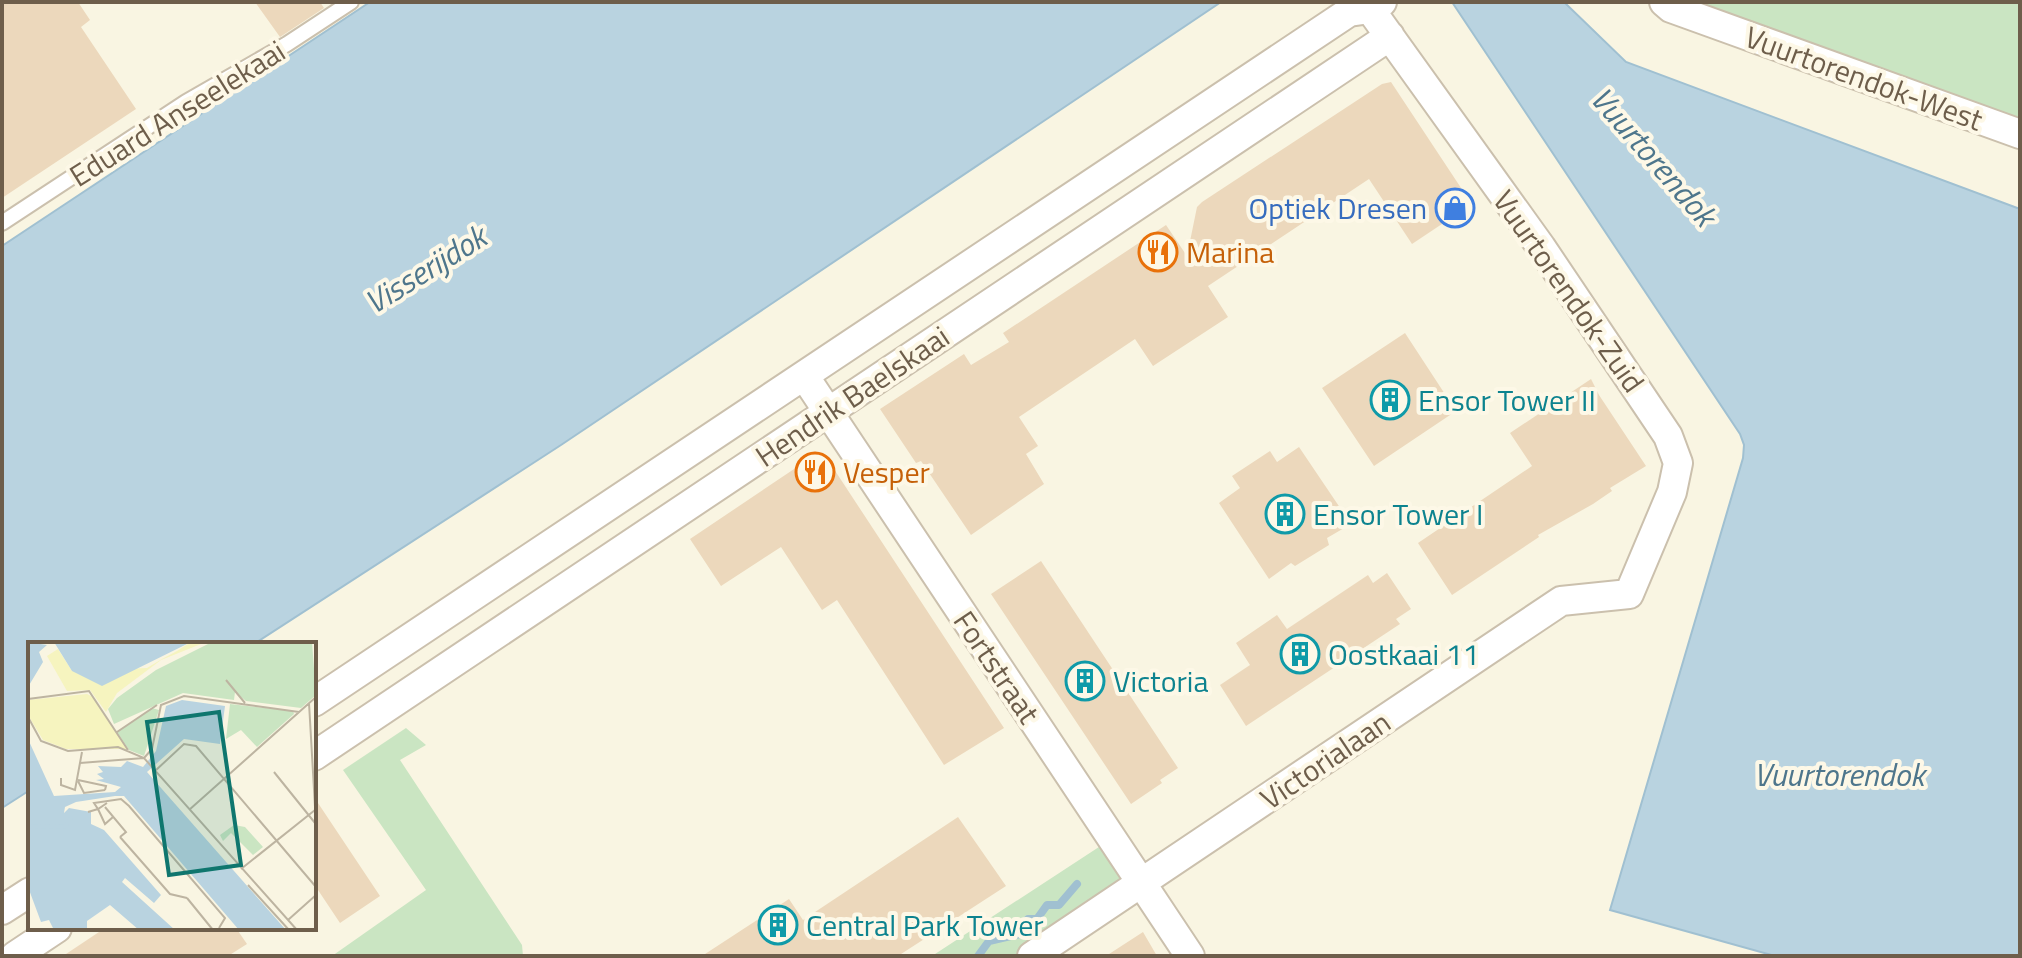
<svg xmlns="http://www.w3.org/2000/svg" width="2022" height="958" font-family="'Titillium Web',sans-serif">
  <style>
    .green { fill: #cae5c2 }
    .water { fill: #b9d3e0; stroke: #a0c0d1; stroke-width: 2 }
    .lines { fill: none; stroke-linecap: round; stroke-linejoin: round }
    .stream { stroke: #a0c0d1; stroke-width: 8 }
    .building { fill: #ecd8bc }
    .lane-casing { stroke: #cbc0ad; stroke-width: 18 }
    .street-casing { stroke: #cbc0ad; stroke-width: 32 }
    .lane { stroke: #fff; stroke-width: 14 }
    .street { stroke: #fff; stroke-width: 28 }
    .labels { text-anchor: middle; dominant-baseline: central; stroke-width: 8; stroke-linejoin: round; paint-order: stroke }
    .street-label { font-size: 30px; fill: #6e5e4b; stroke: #fdf8e7 }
    .shop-label { font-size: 30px; fill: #366cbe; stroke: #fdf8e7; text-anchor: end }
    .food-label { font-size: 30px; fill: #c56008; stroke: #fdf8e7; text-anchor: start }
    .culture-label { font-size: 30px; fill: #0d838f; stroke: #fdf8e7; text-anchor: start }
    .water-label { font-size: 32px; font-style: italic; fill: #4e768c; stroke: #fdf8e7 }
    .inset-river { fill: none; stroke: #b9d3e0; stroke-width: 4 }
    .inset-road { fill: none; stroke: #bdb4a1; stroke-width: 2 }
    .view { fill: #0f766e; fill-opacity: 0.15; stroke: #0f766e; stroke-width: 4 }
    .inset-edge { fill: none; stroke: #6e5e4b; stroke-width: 4 }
  </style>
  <rect width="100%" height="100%" fill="#f9f5e2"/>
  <path class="green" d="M1693 2H2020V123Z
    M406 728 426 745 400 760 522 945 523 956H332L426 890 343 770Z
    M1102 845 1129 884 1019 956H932Z"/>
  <path class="water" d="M370 2H1221L561 445 254 644H30V790L2 808V246Z
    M1452 2H1564L1626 62 2020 209V956H1775L1610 910 1743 458 1744 445 1740 434Z"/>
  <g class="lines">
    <path class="stream" d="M978 956 989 941 1020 934 1022 925 1028 919H1037L1047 905H1059L1077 884"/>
  </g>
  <path class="building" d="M2 2H78L90 20 81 27 136 109 2 198Z
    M255 2H320L324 8 280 37Z
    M1391 82 1469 200 1466 208 1412 244 1369 179 1208 286 1228 317 1153 366 1135 339 1019 417 1038 446 1026 454 1044 484 971 535 921 461 916 463 880 409 964 354 971 365 1009 342 1003 333 1166 225 1187 256 1197 207 1202 202 1382 84Z
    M1405 333 1456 411 1374 466 1322 388Z
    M1591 379 1599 395 1646 466 1610 488 1612 491 1593 504 1538 535 1539 537 1452 595 1418 543 1532 466 1510 433Z
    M1299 447 1351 524 1327 538 1329 545 1295 566 1291 563 1269 579 1219 503 1240 488 1232 476 1270 451 1277 462Z
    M815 455 826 457 1004 728 944 765 837 600 822 610 781 547 721 586 690 539Z
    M1041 561 1178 768 1160 780 1162 783 1131 804 991 594Z
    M1387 573 1411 609 1396 619 1400 624 1246 726 1220 685 1250 665 1236 643 1277 615 1287 629 1368 575 1373 583Z
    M314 797 380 896 340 923 314 884Z
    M958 817 1006 886 898 956H702L789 899 803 920Z
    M105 928H236L247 944 228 956H63Z
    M1143 932 1157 956H1106Z"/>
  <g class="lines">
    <defs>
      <path id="lane" d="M2 223 186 102 287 44 351 2"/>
      <path id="street" d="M1664 2 1671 8 2020 134
        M805 377 1190 956
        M314 702 1349 12 1370 9 1382 2
        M314 756 1390 36
        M2 910 30 892
        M15 956 57 928
        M1032 956 1561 601 1629 594 1672 492 1678 463 1668 436 1541 247 1370 9"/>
    </defs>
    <use href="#lane" class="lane-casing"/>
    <use href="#street" class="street-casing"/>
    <use href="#lane" class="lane"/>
    <use href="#street" class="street"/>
  </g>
  <defs>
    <symbol id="shop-ring" viewBox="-11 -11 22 22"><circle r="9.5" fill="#fdf8e7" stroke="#3f7fe0" stroke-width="1.5"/><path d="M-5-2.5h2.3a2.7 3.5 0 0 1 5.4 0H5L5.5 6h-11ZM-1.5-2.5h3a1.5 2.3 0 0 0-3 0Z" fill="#3f7fe0"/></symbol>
    <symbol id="restaurant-ring" viewBox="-11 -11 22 22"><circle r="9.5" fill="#fdf8e7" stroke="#e8710a" stroke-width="1.5"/><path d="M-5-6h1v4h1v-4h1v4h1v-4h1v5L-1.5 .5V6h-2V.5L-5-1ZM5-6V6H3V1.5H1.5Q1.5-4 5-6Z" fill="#e8710a"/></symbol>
    <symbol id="building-ring" viewBox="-11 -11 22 22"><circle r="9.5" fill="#fdf8e7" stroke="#0f9aa8" stroke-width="1.5"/><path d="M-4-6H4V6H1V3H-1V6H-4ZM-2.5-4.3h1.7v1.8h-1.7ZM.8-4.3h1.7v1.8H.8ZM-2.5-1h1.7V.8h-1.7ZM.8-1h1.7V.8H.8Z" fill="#0f9aa8"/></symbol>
  </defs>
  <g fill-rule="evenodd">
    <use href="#shop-ring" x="1433" y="186" width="44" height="44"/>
    <use href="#restaurant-ring" x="1136" y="230" width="44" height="44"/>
    <use href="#building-ring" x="1368" y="378" width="44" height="44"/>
    <use href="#restaurant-ring" x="793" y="450" width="44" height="44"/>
    <use href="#building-ring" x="1263" y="492" width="44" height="44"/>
    <use href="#building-ring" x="1278" y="632" width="44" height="44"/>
    <use href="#building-ring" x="1063" y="659" width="44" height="44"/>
    <use href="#building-ring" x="756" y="903" width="44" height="44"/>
  </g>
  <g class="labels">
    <g class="street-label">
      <text transform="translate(1864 78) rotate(20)">Vuurtorendok-West</text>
      <text transform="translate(177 113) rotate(-32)">Eduard Anseelekaai</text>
      <text transform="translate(1569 291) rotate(55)">Vuurtorendok-Zuid</text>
      <text transform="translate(852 396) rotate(-34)">Hendrik Baelskaai</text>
      <text transform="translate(997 667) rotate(56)">Fortstraat</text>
      <text transform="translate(1325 760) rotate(-34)">Victorialaan</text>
    </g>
    <g class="shop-label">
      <text x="1427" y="208">Optiek Dresen</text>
    </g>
    <g class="food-label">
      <text x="1186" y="252">Marina</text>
      <text x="843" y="472">Vesper</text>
    </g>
    <g class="culture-label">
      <text x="1418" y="400">Ensor Tower II</text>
      <text x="1313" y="514">Ensor Tower I</text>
      <text x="1328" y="654">Oostkaai 11</text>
      <text x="1113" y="681">Victoria</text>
      <text x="806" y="925">Central Park Tower</text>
    </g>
    <g class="water-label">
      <text transform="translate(1654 156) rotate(49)">Vuurtorendok</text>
      <text transform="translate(425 269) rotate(-32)">Visserijdok</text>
      <text x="1839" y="774">Vuurtorendok</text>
    </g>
  </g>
  <g transform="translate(28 642)">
    <rect width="288" height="288" fill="#f9f5e2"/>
    <path d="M184 0H284L288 53 273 66 218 59 207 50 206 58 155 51 86 82 80 67 89 56 128 28ZM202 62 265 69 266 72 229 105 213 88 198 97ZM124 66 131 68 116 114 101 108 89 90ZM206 183 217 185 235 205 225 213 203 191 195 199 192 193Z" fill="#cae5c2"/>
    <path d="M163 0H178L133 18 89 51 78 70 62 48 39 49 19 14 30 7 44 29 119 26 134 17 149 9ZM59 52 65 55 99 107H38L15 98 0 73V58Z" fill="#f6f4bf"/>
    <path d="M0 0 19 3 11 10 15 20 0 45ZM26 0H163L74 44 44 29ZM154 58 197 64 192 102 156 97 119 130 258 288H211L96 154H87L48 160 37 165 36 171 41 166 63 170V182L76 188 133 253 126 261 97 236 94 240 147 288H111L82 263 59 279V288H26L21 278 13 280 0 245V97L26 154 87 150 93 145 68 138 76 137 69 132 75 130 70 124 93 125 99 119 115 125 128 109 138 64Z" fill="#b9d3e0"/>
    <path class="inset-river" d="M0 184 37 185 43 176"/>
    <path class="inset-road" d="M198 38 217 61M0 57 61 49 100 108M281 61 288 182M0 75 13 99 40 109 90 105 116 116 269 288M89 90 129 63M116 116 124 107 133 63 156 54 271 70M52 121 116 116M127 129 156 102 168 104 288 245M246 130 287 181M33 136V143L47 148 54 110M50 138 78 144 77 148M50 139 56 151 77 148M79 161 70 167 66 161 93 157 101 164 197 276 191 286M77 165 98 190 92 195M161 168 288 55M60 170 70 167 77 182 85 175M92 195 142 252 159 256M213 227 287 168M220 243 261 288M159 256 185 288M260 278 288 253"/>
    <path class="view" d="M191 70 213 223 141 233 119 80Z"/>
    <rect width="288" height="288" class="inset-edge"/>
  </g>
  <rect width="2022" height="958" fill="none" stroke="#6e5e4b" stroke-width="8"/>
</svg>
